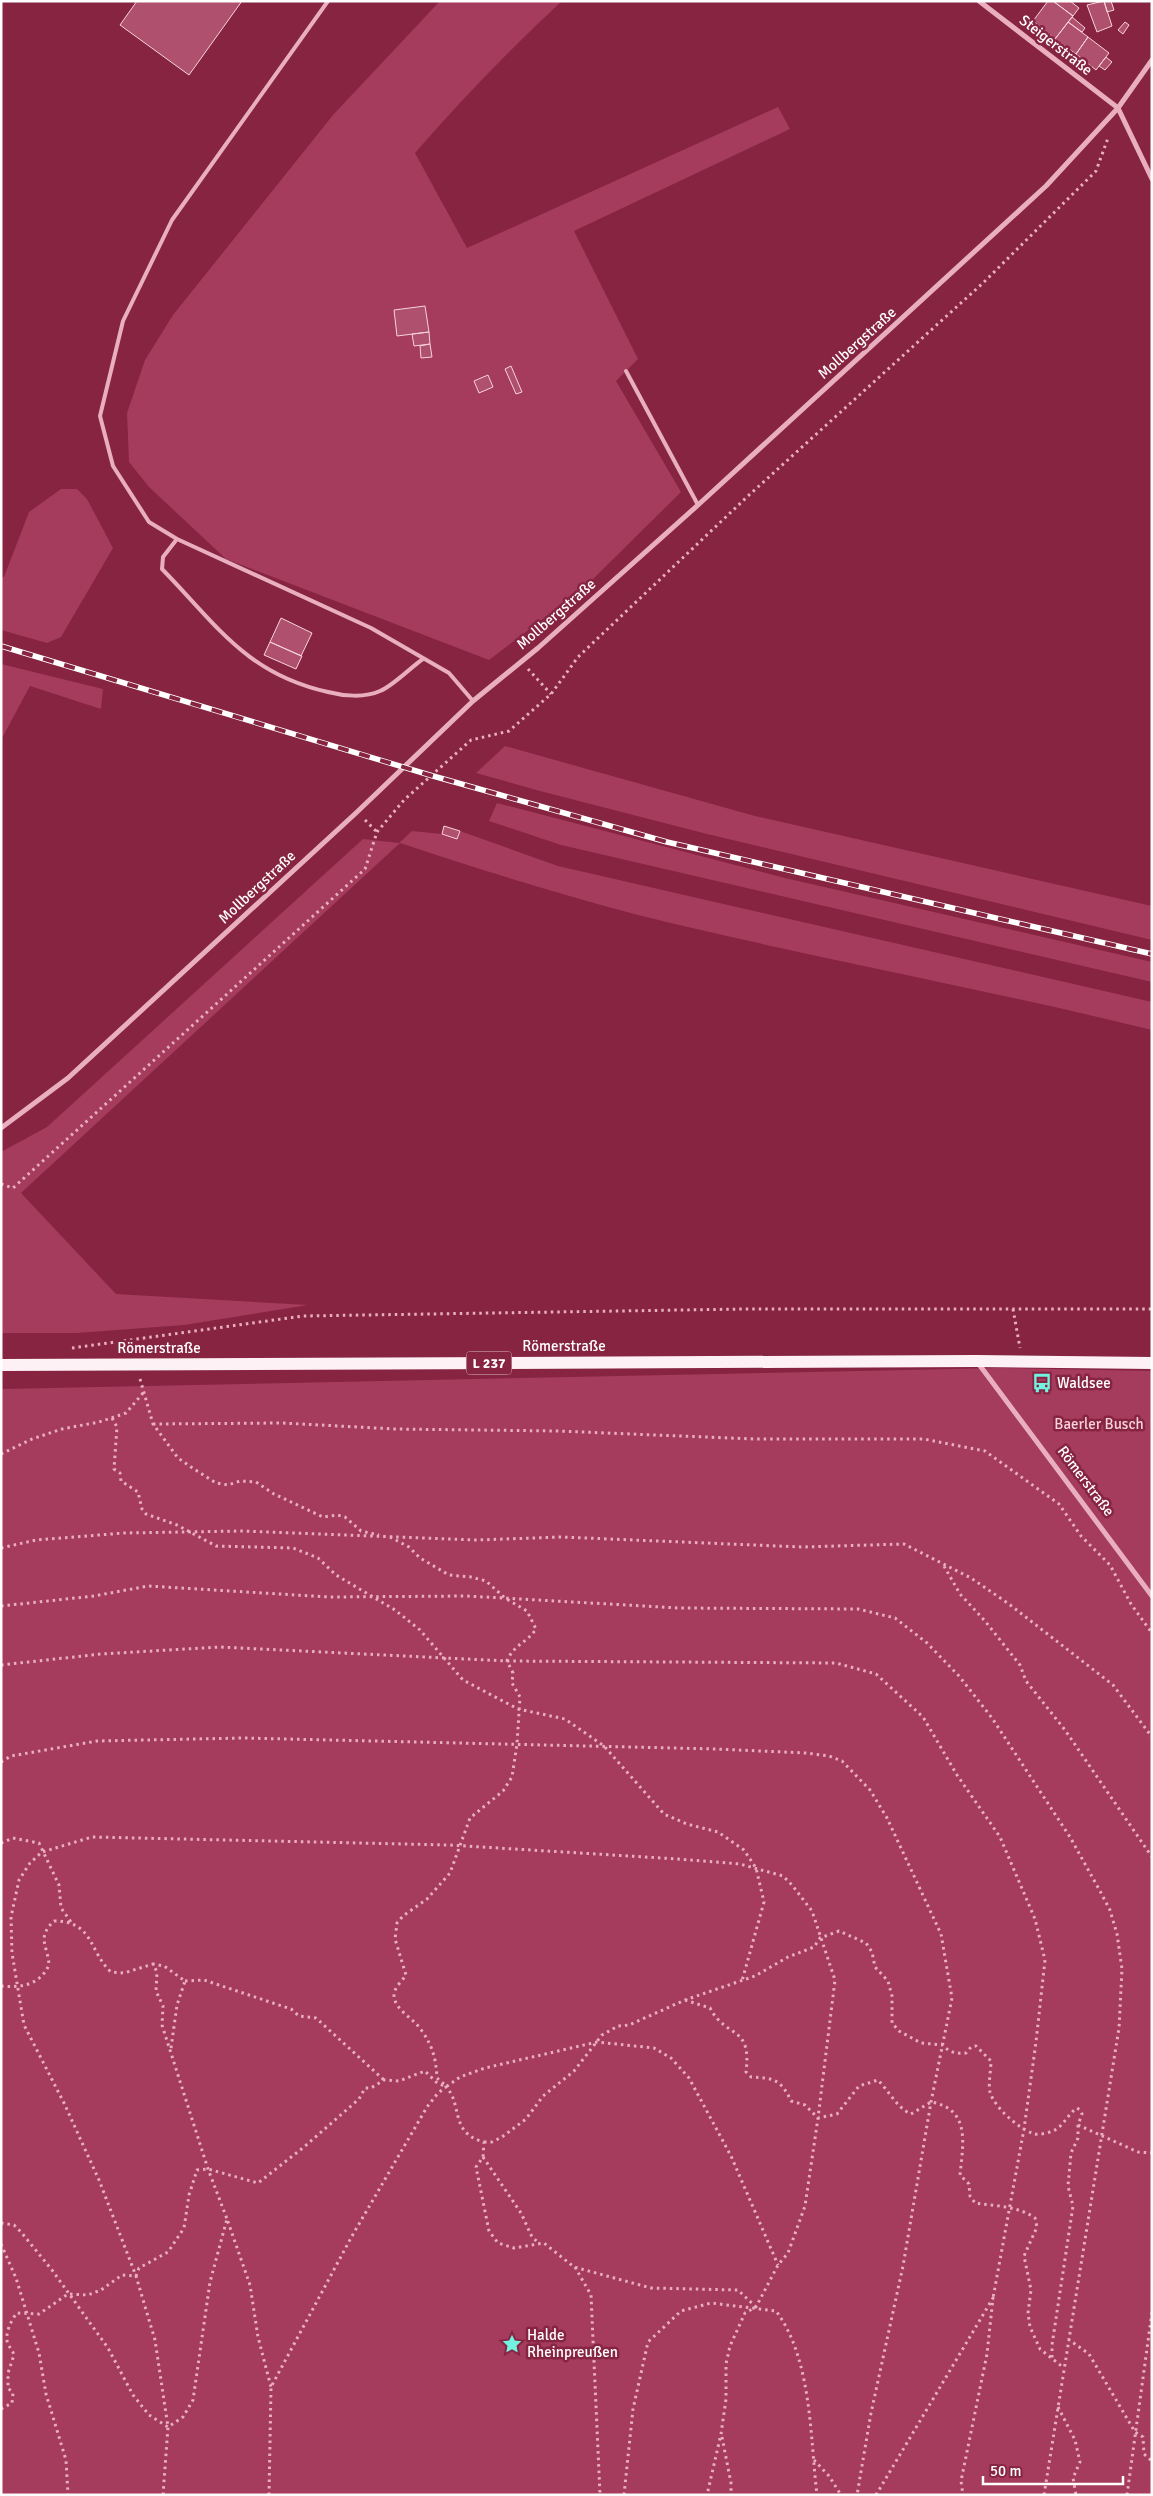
<svg xmlns="http://www.w3.org/2000/svg" width="1153" height="2496" font-family="Signika,sans-serif">
  <style>
    .green { fill: #a53b5d }
    .building { fill: #b0506f; stroke: #f7d3de }
    .lines { fill: none; stroke-linecap: round; stroke-linejoin: round }
    .path { stroke: #e9afc1; stroke-width: 3; stroke-dasharray: 2.5 4; stroke-linecap: butt }
    .service { stroke: #e9afc1; stroke-width: 4 }
    .minor { stroke: #e9afc1; stroke-width: 5 }
    .primary { stroke: #fef1f5; stroke-width: 12 }
    .rail-casing { stroke: #fff; stroke-width: 5.5 }
    .rail { stroke: #862442; stroke-width: 4; stroke-dasharray: 11; stroke-linecap: butt }
    .labels { text-anchor: middle; dominant-baseline: central; stroke-width: 5; stroke-linejoin: round; paint-order: stroke }
    .shield { fill: #862442; stroke: #dbbdc6; stroke-width: 1 }
    .shield-label { font-size: 14px; font-weight: bold; fill: #fff }
    .street-label { font-size: 15px; fill: #fff; stroke: #862442 }
    .poi-label { font-size: 15px; fill: #fff; stroke: #862442; text-anchor: start }
    .park-label { font-size: 15px; fill: #f7d3de; stroke: #862442 }
  </style>
  <rect width="100%" height="100%" fill="#862442"/>
  <path class="green" d="M440 1H562C510 49 461 100 415 153L467 248 778 107 790 129 574 231 638 359 616 381 681 492 585 587 489 660 226 559 149 487 129 462 127 413 145 360 173 315 333 115Z
    M61 489H77L87 499 113 548 61 637 47 643 1 630V577H4L29 512Z
    M1 664 103 689 101 709 30 686 1 740Z
    M505 746 755 816 1152 906V940L707 834 540 791 476 773Z
    M497 803 785 878 1152 962V982L561 845 489 821Z
    M412 831 442 834 457 839 460 831 558 866 1152 1002V1030C981 988 808 957 638 915 558 894 478 869 400 843L21 1193 116 1294 308 1305 184 1325 77 1333H1V1152L47 1127 363 839 399 843Z
    M999 1368 1152 1371V2495H1V1389Z"/>
  <path class="building" d="M137 1H242L189 75 120 25Z
    M1048 1H1053L1073 16 1055 39 1033 21Z
    M1053 1H1070L1079 8 1073 16Z
    M1104 1 1112 26 1097 32 1087 5Z
    M1104 1H1111L1114 10 1107 12Z
    M1072 17 1085 28 1082 32 1068 22Z
    M1068 22 1088 37 1076 54 1055 39Z
    M1125 22 1129 25 1123 34 1118 30Z
    M1088 37 1109 53 1096 70 1076 54Z
    M1106 57 1112 62 1105 70 1099 66Z
    M425 306 429 332 397 336 394 310Z
    M429 332 430 344 414 346 412 334Z
    M430 344 432 357 421 358 420 346Z
    M511 366 522 392 516 394 505 369Z
    M488 375 493 387 479 393 474 381Z
    M281 618 312 633 301 656 270 642Z
    M270 642 302 656 296 669 264 655Z
    M444 826 460 831 457 839 442 834Z"/>
  <g class="lines">
    <path class="path" d="M528 669 551 694
      M365 820 377 832
      M1 1184 13 1188 365 869 377 832 404 800 471 740 509 731 551 694 578 657 748 496 983 283 1096 171 1108 138
      M1013 1309 1020 1348
      M72 1348 303 1316 745 1309H1152
      M140 1379 153 1424 178 1458 191 1467 216 1483 228 1485 240 1481 256 1482 274 1494 323 1517 337 1515 345 1517 361 1531 379 1535
      M112 1418 117 1427 114 1469 120 1473 121 1481 138 1492 142 1509 146 1514 177 1525 216 1546 293 1548 318 1558 336 1575 395 1610 420 1630 463 1680 518 1709 565 1719 604 1746 664 1814 687 1824 718 1832 744 1850 756 1868 764 1902 742 1981
      M153 1424 282 1423 395 1429 557 1431 754 1439H924L985 1451 1059 1504 1081 1536 1110 1565 1131 1604 1152 1633
      M1 1454 32 1439 62 1429 99 1422 126 1413 143 1393
      M390 1537 409 1547 420 1558 449 1575 471 1577 486 1581 505 1598 527 1611 536 1629C527 1643 514 1644 507 1661L513 1673 512 1683 520 1697 517 1744 512 1777 503 1791 470 1818 450 1873 427 1899 403 1916 397 1923 395 1939 406 1975C402 1981 394 1988 394 1995 394 2010 415 2019 422 2031 433 2047 436 2059 437 2078L444 2084
      M1 1548 36 1540 124 1533 243 1531 477 1540 561 1537 802 1547 904 1544 971 1578 1009 1604 1113 1685 1152 1737
      M944 1566 960 1594 985 1621 1020 1665 1026 1681 1065 1730 1152 1857
      M1 1606 94 1596 148 1586 329 1597 467 1596 679 1608 858 1609 895 1618 927 1643 959 1676 992 1718 1070 1837 1100 1891 1110 1910 1117 1934 1122 1969 1119 2028 1044 2495
      M1 1665 101 1654 220 1647 507 1661 836 1663 876 1674 923 1717 957 1775 1000 1837 1035 1919 1045 1960 1036 2042 1024 2129 993 2298
      M1 1762 11 1756 97 1741 244 1738 716 1749 806 1753 829 1756 842 1761 870 1790 887 1818 941 1934 952 1998 931 2102 903 2266 871 2413 857 2495
      M1 1843 13 1838 39 1843 59 1885 61 1908 71 1922
      M185 1981 204 1980 291 2009 299 2016 316 2018 384 2080
      M1 1986C21 1988 40 1985 49 1965 48 1946 36 1938 54 1921 94 1921 89 1952 111 1972L124 1973 153 1964
      M685 2000 710 2008C726 2039 752 2024 746 2072L751 2077C773 2078 781 2079 791 2101L805 2105 818 2118 837 2114 859 2086 878 2080C889 2091 897 2108 911 2114L931 2102C971 2109 963 2144 960 2175L969 2184 970 2196 975 2203C995 2206 1018 2206 1035 2218L1037 2227 1024 2256 1031 2290 1028 2313 1030 2327 1040 2349 1064 2368
      M171 2048 177 2005 185 1981 164 1966 153 1964 157 1972 156 1991 163 2006 162 2025 208 2169 227 2219
      M1078 2125 1138 2152 1152 2153
      M484 2142H492L502 2137 526 2119 543 2096 574 2071 602 2035 618 2026 629 2025 685 2000 755 1976 788 1957 814 1947 820 1938 839 1931 866 1943 872 1952 875 1967 888 1981 892 1996V2023L899 2031 921 2043 943 2045C948 2052 957 2054 966 2053L971 2047 976 2046 991 2061C991 2070 988 2084 990 2092 994 2107 1018 2128 1032 2133 1038 2136 1048 2133 1055 2130 1064 2125 1068 2114 1077 2108L1080 2110 1082 2114 1078 2125V2138L1071 2153 1068 2186 1073 2206 1052 2345V2359
      M483 2157 521 2213 532 2237 540 2244
      M1 2223 14 2225 21 2232 52 2270 108 2348 133 2395 149 2415 168 2427 183 2417 193 2400 210 2282 227 2219 250 2285 258 2337 271 2387
      M1 2244 16 2278 39 2353 46 2394 66 2460 68 2495
      M575 2267 591 2295 600 2495
      M1068 2339 1089 2354 1135 2432 1143 2437 1144 2454 1152 2461
      M1058 2407 1075 2440 1080 2462 1073 2478 1076 2495
      M1 2409 12 2403 13 2393 8 2388V2373L14 2355C13 2351 10 2348 8 2344 4 2335 11 2320 17 2313L39 2314 68 2294 88 2295 101 2290 122 2275 136 2276 139 2268 168 2252 184 2228 189 2195 197 2170 208 2169 258 2183 304 2147 359 2099 365 2088H371L384 2080 399 2081 425 2071 436 2082 446 2087 460 2077 485 2068 597 2042 654 2048 671 2058 689 2078 731 2156 778 2265
      M722 2437 731 2483V2495
      M814 2460 829 2476 841 2495
      M163 2495 168 2427 155 2340 136 2276 99 2180 64 2103 24 2025 12 1953 11 1917 19 1880 30 1863 42 1852 92 1837 449 1845 678 1859 740 1864 783 1876 792 1885 812 1911 835 1980 818 2118 805 2206 788 2253 778 2265 756 2307 745 2313 730 2346 726 2364V2399L721 2434 707 2495
      M269 2495 271 2387 352 2236 427 2107 438 2093 446 2087C463 2104 449 2133 484 2142L483 2157 476 2167 489 2231 498 2243 514 2248 544 2243 574 2267 651 2288 738 2290 756 2307
      M624 2495 633 2409 648 2342 681 2311 711 2303 776 2311C812 2359 810 2437 817 2495
      M876 2495 993 2298 987 2354 961 2481 963 2495
      M1127 2495 1152 2312"/>
    <path class="service" d="M328 1 172 220 123 321 100 416 113 466 149 522 177 539 371 628 449 673 473 701
      M626 371 698 505
      M177 539 163 557 162 569C216 624 246 674 328 692 343 696 365 698 380 691 393 686 411 667 423 659"/>
    <path class="minor" d="M979 1 1118 108 1152 179
      M1 1128 68 1078 357 812 473 701 538 648 698 505 1046 186 1118 108 1152 60
      M978 1363 1152 1596"/>
    <path class="primary" d="M1 1365 976 1361 1152 1363"/>
    <defs>
      <path id="rail" d="M1 646 433 776 667 842 1152 954"/>
    </defs>
    <use href="#rail" class="rail-casing"/>
    <use href="#rail" class="rail"/>
  </g>
  <defs>
    <symbol id="bus-bare" viewBox="-9 -9 18 18"><path d="M-5-6H5V4H4V6H2V4H-2V6H-4V4H-5ZM-3.5-4V0h7V-4ZM-3.5 1.2v1.5H-2V1.2ZM2 1.2v1.5H3.5V1.2Z" fill="#72f3df" stroke="#862442" stroke-width="2.5" paint-order="stroke"/></symbol>
    <symbol id="sight-bare" viewBox="-9 -9 18 18"><path d="M0-6L1.8-2.2L6-1.7L2.9 1.2L3.7 5.4L0 3.3L-3.7 5.4L-2.9 1.2L-6-1.7L-1.8-2.2Z" fill="#72f3df" stroke="#862442" stroke-width="2.5" paint-order="stroke"/></symbol>
  </defs>
  <g fill-rule="evenodd">
    <use href="#bus-bare" x="1028" y="1369" width="28" height="28"/>
    <use href="#sight-bare" x="498" y="2330" width="28" height="28"/>
  </g>
  <g class="labels">
    <rect class="shield" x="466.5" y="1351.5" width="45" height="23" rx="4"/>
    <g class="shield-label">
      <text x="489" y="1363">L 237</text>
    </g>
    <g class="street-label">
      <text transform="translate(1056 45) rotate(38)">Steigerstraße</text>
      <text transform="translate(857 343) rotate(-42)">Mollbergstraße</text>
      <text transform="translate(556 614) rotate(-41)">Mollbergstraße</text>
      <text transform="translate(257 887) rotate(-43)">Mollbergstraße</text>
      <text x="564" y="1346">Römerstraße</text>
      <text x="159" y="1348">Römerstraße</text>
      <text transform="translate(1086 1481) rotate(53)">Römerstraße</text>
    </g>
    <g class="poi-label">
      <text x="1057" y="1383">Waldsee</text>
      <text x="527" y="2335">Halde<tspan x="527" dy="17">Rheinpreußen</tspan></text>
    </g>
    <g class="park-label">
      <text x="1099" y="1424">Baerler Busch</text>
    </g>
  </g>
  <rect width="1153" height="2496" fill="none" stroke="#ffffff" stroke-width="5"/>
  <path d="M983 2476v8h140v-8" fill="none" stroke="#ffffff" stroke-width="2.5"/>
  <text x="990" y="2476" font-size="15" fill="#ffffff" stroke="#862442" stroke-width="4" paint-order="stroke">50 m</text>
</svg>
